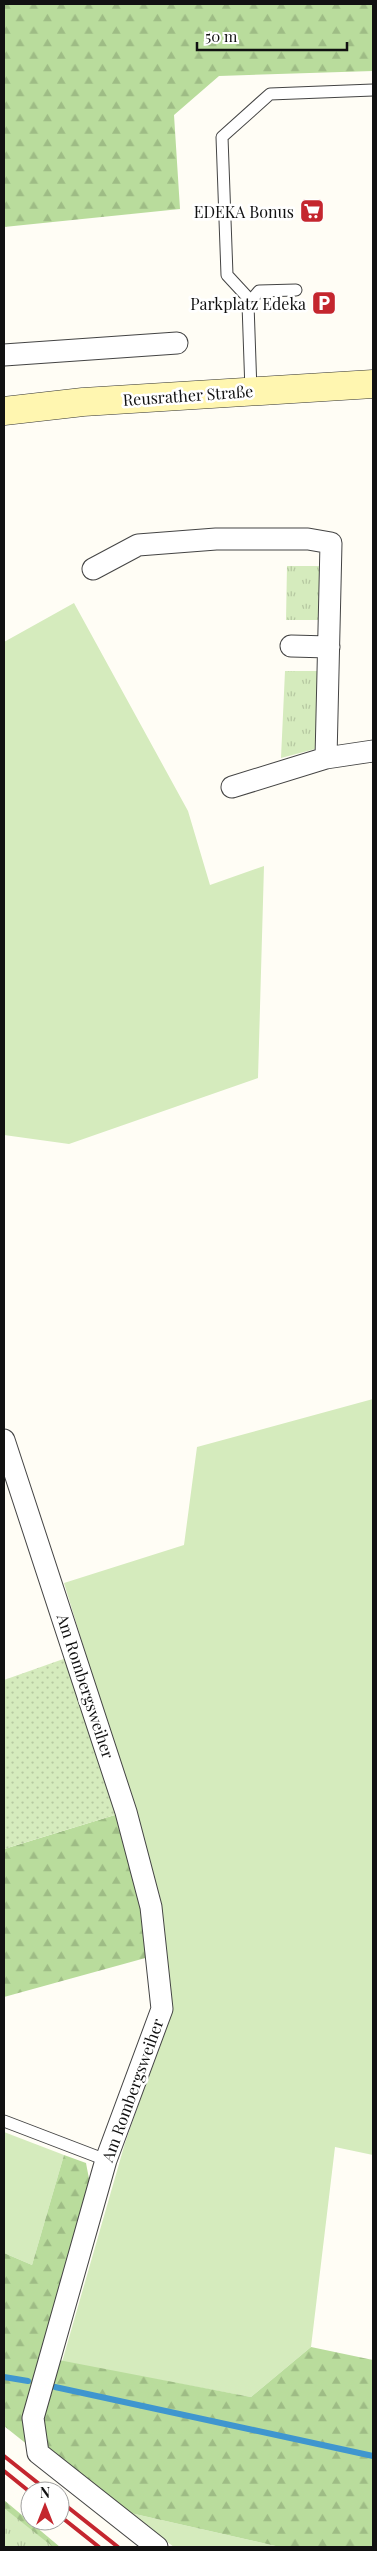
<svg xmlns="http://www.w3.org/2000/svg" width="377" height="2551" font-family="'Playfair Display',serif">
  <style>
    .grass { fill: #d5ebbd }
    .forest { fill: url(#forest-firs) }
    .park { fill: url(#park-tufts) }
    .garden { fill: url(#garden-dots) }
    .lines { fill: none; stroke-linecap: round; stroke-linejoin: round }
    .stream { stroke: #3f96cf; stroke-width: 6 }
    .lane-casing { stroke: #444; stroke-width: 13 }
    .street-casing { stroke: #444; stroke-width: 23 }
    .secondary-casing { stroke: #333; stroke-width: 29 }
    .lane { stroke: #fff; stroke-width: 11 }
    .street { stroke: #fff; stroke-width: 21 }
    .secondary { stroke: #fff6b0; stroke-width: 28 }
    .rail { stroke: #c4262e; stroke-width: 4 }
    .labels { text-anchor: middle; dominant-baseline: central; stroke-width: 5; stroke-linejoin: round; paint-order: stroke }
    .poi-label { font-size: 16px; fill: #111; stroke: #fff; text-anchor: end }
    .street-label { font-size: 16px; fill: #111; stroke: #fff }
  </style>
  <defs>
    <pattern id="forest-firs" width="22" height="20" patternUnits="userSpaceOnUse" patternTransform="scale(1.25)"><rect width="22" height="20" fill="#b9dc9c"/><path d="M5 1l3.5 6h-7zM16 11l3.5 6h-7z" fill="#9ebc85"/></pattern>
    <pattern id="park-tufts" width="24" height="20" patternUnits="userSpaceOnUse" patternTransform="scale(1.25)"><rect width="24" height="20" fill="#d5ebbd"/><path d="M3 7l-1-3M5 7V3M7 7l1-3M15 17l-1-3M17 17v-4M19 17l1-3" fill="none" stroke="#b6c8a1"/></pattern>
    <pattern id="garden-dots" width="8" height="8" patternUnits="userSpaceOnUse" patternTransform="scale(1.25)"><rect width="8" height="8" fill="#d5ebbd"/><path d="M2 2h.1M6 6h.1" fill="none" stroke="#b6c8a1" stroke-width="1.8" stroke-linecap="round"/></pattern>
  </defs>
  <rect width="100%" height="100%" fill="#fffdf5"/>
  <path class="grass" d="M74 603 188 811 210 885 264 866 258 1078 69 1144 4 1135V642Z
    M373 1399V2155L335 2147 311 2347 251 2397 62 2362 125 2143 172 2009 160 1897 64 1583 184 1545 197 1447Z
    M4 2132 64 2155 32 2265 4 2253Z
    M126 2512 280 2547H174Z"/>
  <path class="forest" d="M4 4H373V71L219 76 174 115 180 209 4 227Z
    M118 1814 144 1907 149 1957 4 1997V1849Z
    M64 2155 86 2163 90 2184 43 2357 251 2397 311 2347 373 2360V2547H280L126 2512 38 2453 4 2426V2253L32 2265Z
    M4 2500 60 2547H18L4 2536Z"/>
  <path class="park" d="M287 566H320L318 620H286Z
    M285 671H319L315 749 281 758Z
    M4 2508 53 2547H4Z"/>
  <path class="garden" d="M69 1657 118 1814 4 1849V1680Z"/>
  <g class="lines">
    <path class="stream" d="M4 2377 28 2381
      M55 2387 373 2456"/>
    <defs>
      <path id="lane" d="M251 301 227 275 222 137 270 94 373 90
        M251 391 248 304 259 291 296 290
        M4 2121 106 2160"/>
      <path id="street" d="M4 355 177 343
        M93 569 138 545 216 539H308L331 543 326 758 232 787
        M291 646 329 647
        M326 758 373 751
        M4 1440 126 1812 151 1907 162 2009 106 2160 33 2418 38 2453 157 2547"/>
      <path id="secondary" d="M4 411 83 402 373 384"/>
    </defs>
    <use href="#lane" class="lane-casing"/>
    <use href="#street" class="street-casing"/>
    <use href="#secondary" class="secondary-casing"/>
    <use href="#lane" class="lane"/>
    <use href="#street" class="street"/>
    <use href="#secondary" class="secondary"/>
    <path class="rail" d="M4 2456 48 2491
      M4 2471 30 2492
      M60 2501 118 2547
      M60 2516 99 2547"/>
  </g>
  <defs>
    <symbol id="supermarket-square" viewBox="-11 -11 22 22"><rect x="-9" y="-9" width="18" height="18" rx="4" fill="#c4262e" stroke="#fff"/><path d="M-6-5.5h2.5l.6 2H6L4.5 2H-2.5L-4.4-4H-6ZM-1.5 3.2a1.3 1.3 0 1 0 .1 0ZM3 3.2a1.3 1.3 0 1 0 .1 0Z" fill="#fff"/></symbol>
    <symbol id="parking-square" viewBox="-11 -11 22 22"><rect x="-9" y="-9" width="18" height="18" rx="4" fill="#c4262e" stroke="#fff"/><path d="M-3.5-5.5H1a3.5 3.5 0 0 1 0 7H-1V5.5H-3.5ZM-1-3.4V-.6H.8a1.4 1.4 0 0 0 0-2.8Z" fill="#fff"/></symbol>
  </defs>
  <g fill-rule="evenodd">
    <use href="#supermarket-square" x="298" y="197" width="28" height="28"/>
    <use href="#parking-square" x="310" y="289" width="28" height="28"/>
  </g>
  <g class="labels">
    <g class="poi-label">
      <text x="294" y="211">EDEKA Bonus</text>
      <text x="306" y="303">Parkplatz Edeka</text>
    </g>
    <g class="street-label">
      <text transform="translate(188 395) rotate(-4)">Reusrather Straße</text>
      <text transform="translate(86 1686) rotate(72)">Am Rombergsweiher</text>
      <text transform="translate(132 2090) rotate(-70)">Am Rombergsweiher</text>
    </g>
  </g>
  <rect width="377" height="2551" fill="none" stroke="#111111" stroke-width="10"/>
  <g transform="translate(45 2506)"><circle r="24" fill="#ffffff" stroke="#a0a0a0"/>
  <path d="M0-4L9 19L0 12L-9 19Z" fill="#c4262e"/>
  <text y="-8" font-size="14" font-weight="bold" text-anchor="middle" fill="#111111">N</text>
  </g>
  <path d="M197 42v8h150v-8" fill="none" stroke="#111111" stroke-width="2.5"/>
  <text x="205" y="42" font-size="15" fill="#111111" stroke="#ffffff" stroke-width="4" paint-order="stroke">50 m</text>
</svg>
